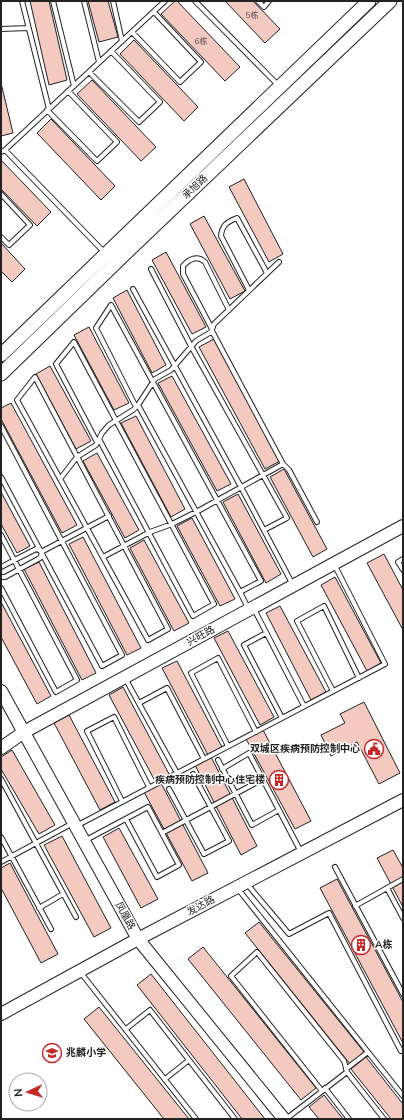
<svg xmlns="http://www.w3.org/2000/svg" width="404" height="1120" font-family="'Nunito Sans','Noto Sans SC',sans-serif">
  <style>
    .building { fill: #f3c9c0; stroke: #222 }
    .lines { fill: none; stroke-linecap: round; stroke-linejoin: round }
    .lane-casing { stroke: #222; stroke-width: 6 }
    .secondary-casing { stroke: #222; stroke-width: 14 }
    .primary-casing { stroke: #222; stroke-width: 15 }
    .lane { stroke: #fff; stroke-width: 4 }
    .secondary { stroke: #fff; stroke-width: 12 }
    .primary { stroke: #fff; stroke-width: 13 }
    .labels { text-anchor: middle; dominant-baseline: central; stroke-width: 3; stroke-linejoin: round; paint-order: stroke }
    .number-label { font-size: 8px; fill: #564c4a }
    .street-label { font-size: 10px; fill: #222; stroke: #fff }
    .poi-label { font-size: 10px; font-weight: bold; fill: #222; stroke: #fff; text-anchor: end }
  </style>
  <rect width="100%" height="100%" fill="#fff"/>
  <path class="building" d="M30 1H49L67 80 49 85Z
    M88 1H108L118 37 99 42Z
    M175 1H177L240 67 225 81 161 14Z
    M225 1H253L280 29 265 43Z
    M134 40 198 107 184 121 120 54Z
    M92 80 156 147 141 161 77 94Z
    M1 83 13 133 1 136Z
    M51 119 115 186 101 200 37 133Z
    M1 160 51 212 37 226 1 189Z
    M244 179 283 254 269 262 229 187Z
    M204 216 245 291 230 299 190 224Z
    M1 243 25 269 12 282 1 271Z
    M166 252 206 327 192 334 152 260Z
    M127 290 166 365 152 373 113 298Z
    M89 327 129 403 114 410 74 335Z
    M214 339 280 461 265 469 199 347Z
    M50 366 91 441 76 449 36 374Z
    M172 376 231 484 217 491 158 383Z
    M11 403 77 525 62 533 1 419V408Z
    M136 416 185 509 171 517 121 423Z
    M97 453 139 530 125 538 83 461Z
    M284 469 327 549 313 557 270 477Z
    M1 492 30 546 17 553 1 524Z
    M238 494 281 574 266 583 223 502Z
    M192 518 235 599 220 606 177 526Z
    M83 537 141 648 127 655 69 544Z
    M144 540 189 623 174 631 130 548Z
    M384 554 403 590V630L367 563Z
    M39 562 96 673 82 680 24 569Z
    M335 577 381 663 367 671 321 585Z
    M1 602 51 696 37 704 1 637Z
    M280 606 326 692 311 700 266 613Z
    M228 631 274 717 260 725 214 638Z
    M177 661 222 747 208 755 162 668Z
    M123 687 169 774 155 781 109 695Z
    M364 702 400 773 379 784 357 742 331 756 321 735 345 723 340 714Z
    M69 715 115 802 100 810 54 723Z
    M263 730 311 821 295 829 246 739Z
    M12 750 55 825 39 834 1 769V757Z
    M211 757 257 846 241 855 195 765Z
    M161 783 208 873 192 881 144 792Z
    M119 828 158 899 141 908 103 837Z
    M62 836 111 928 94 937 44 845Z
    M393 850 403 868V907L377 858Z
    M10 863 58 954 41 963 1 888V868Z
    M337 879 403 1002V1043L320 888Z
    M259 922 364 1052 350 1064 245 933Z
    M203 947 316 1088 301 1100 188 959Z
    M151 974 265 1119H242L137 985Z
    M99 1007 189 1119H164L84 1019Z
    M366 1057 403 1104V1119H391L351 1069Z
    M324 1095 343 1119H319L309 1107Z"/>
  <g class="lines">
    <defs>
      <path id="lane" d="M22 1 49 109
        M53 1 74 86
        M84 1 99 62
        M113 1 122 41
        M195 1 278 85
        M258 1 264 7 269 1
        M1 29 28 28
        M132 32 180 82 201 62 154 12
        M89 72 139 122 160 102 111 51
        M47 110 97 161 117 142 68 91
        M5 150 104 252
        M1 152 5 150 165 1
        M1 194 30 225 9 245 1 237
        M151 269 191 346 287 518 264 530
        M133 289 241 487 293 585
        M249 290 221 236C222 225 227 222 237 218L267 273
        M212 329 183 274V266C189 259 197 255 205 262L229 310
        M212 331 283 464 289 470 317 522
        M35 377 168 629 148 640 17 400Z
        M136 407 96 328 111 305 261 581 240 592 138 405
        M1 426 122 655 102 666 1 477
        M97 442 56 364 74 342 214 604 193 616 99 439
        M60 479 77 457 96 445 102 433 109 425 133 410 138 405 155 379 171 370 196 341 211 332 214 324 279 262
        M1 535 77 680 56 692 1 588
        M103 557 150 532 172 524 198 511 283 464
        M403 559 398 562 403 570
        M1 567 36 549 43 551 109 516
        M1 577H5L40 558 42 553
        M240 592 248 608
        M254 609 304 706
        M266 633 244 645 282 718
        M125 678 177 773
        M333 691 297 621 324 606 359 678
        M139 703 167 688 204 759
        M228 746 191 673 218 658 256 732
        M218 760 252 825 279 810 249 753 222 769
        M1 779 76 917
        M169 789 204 854 229 841 193 774
        M122 801 87 731 114 717 149 787
        M279 810 301 852
        M78 825 385 664 334 564
        M162 833 263 779
        M1 837 51 929
        M86 840 148 807 179 865 157 877 126 819
        M1 862 73 823
        M335 867 403 994
        M247 884 289 934 329 913 401 1051 403 1050
        M387 888 403 918
        M238 889 403 1096
        M355 906 403 879
        M39 908 63 894
        M81 973 196 1119
        M126 1029 150 1010 235 1119
        M346 1069 368 1052
        M165 1079 189 1060
        M325 1088 349 1119
        M322 1091 231 976 257 952 344 1061 347 1072 384 1119
        M286 1119 347 1072"/>
      <path id="secondary" d="M1 691 138 939 284 1119
        M1 748 24 732 403 526
        M1 1014 138 939 403 800"/>
      <path id="primary" d="M1 355 369 1
        M1 374 134 245 390 1"/>
    </defs>
    <use href="#lane" class="lane-casing"/>
    <use href="#secondary" class="secondary-casing"/>
    <use href="#primary" class="primary-casing"/>
    <use href="#lane" class="lane"/>
    <use href="#secondary" class="secondary"/>
    <use href="#primary" class="primary"/>
  </g>
  <defs>
    <symbol id="civic-ring" viewBox="-11 -11 22 22"><circle r="9.5" fill="#fff" stroke="#c62828" stroke-width="1.5"/><path d="M-.6-6.5H3V-4.5H.6V-3L4-1V1h2V6H-6V1h2V-1L-.6-3ZM-1.2 2.5V6h2.4V2.5Z" fill="#c62828"/></symbol>
    <symbol id="building-ring" viewBox="-11 -11 22 22"><circle r="9.5" fill="#fff" stroke="#c62828" stroke-width="1.5"/><path d="M-4-6H4V6H1V3H-1V6H-4ZM-2.5-4.3h1.7v1.8h-1.7ZM.8-4.3h1.7v1.8H.8ZM-2.5-1h1.7V.8h-1.7ZM.8-1h1.7V.8H.8Z" fill="#c62828"/></symbol>
    <symbol id="school-ring" viewBox="-11 -11 22 22"><circle r="9.5" fill="#fff" stroke="#c62828" stroke-width="1.5"/><path d="M0-5L7-2L0 1L-7-2ZM-4 1L0 2.5L4 1V4Q0 6-4 4Z" fill="#c62828"/></symbol>
  </defs>
  <g fill-rule="evenodd">
    <use href="#civic-ring" x="363" y="738" width="22" height="22"/>
    <use href="#building-ring" x="268" y="769" width="22" height="22"/>
    <use href="#building-ring" x="350" y="934" width="22" height="22"/>
    <use href="#school-ring" x="41" y="1042" width="22" height="22"/>
  </g>
  <g class="labels">
    <g class="number-label">
      <text x="252" y="15">5栋</text>
      <text x="201" y="41">6栋</text>
    </g>
    <g class="street-label">
      <text transform="translate(195 187) rotate(-44)">承旭路</text>
      <text transform="translate(201 636) rotate(-29)">兴旺路</text>
      <text transform="translate(201 906) rotate(-28)">发达路</text>
      <text transform="translate(125 916) rotate(61)">凤凰路</text>
    </g>
    <g class="poi-label">
      <text x="360" y="749">双城区疾病预防控制中心</text>
      <text x="265" y="780">疾病预防控制中心住宅楼</text>
      <text x="375" y="945" text-anchor="start">A栋</text>
      <text x="66" y="1053" text-anchor="start">兆麟小学</text>
    </g>
  </g>
  <rect width="404" height="1120" fill="none" stroke="#222222" stroke-width="4"/>
  <g transform="translate(28 1092) rotate(266)"><circle r="19" fill="#ffffff" stroke="#a7a7a7"/>
  <path d="M0-3L7 15L0 10L-7 15Z" fill="#c62828"/>
  <text y="-6" font-size="11" font-weight="bold" text-anchor="middle" fill="#222222">N</text>
  </g>
</svg>
